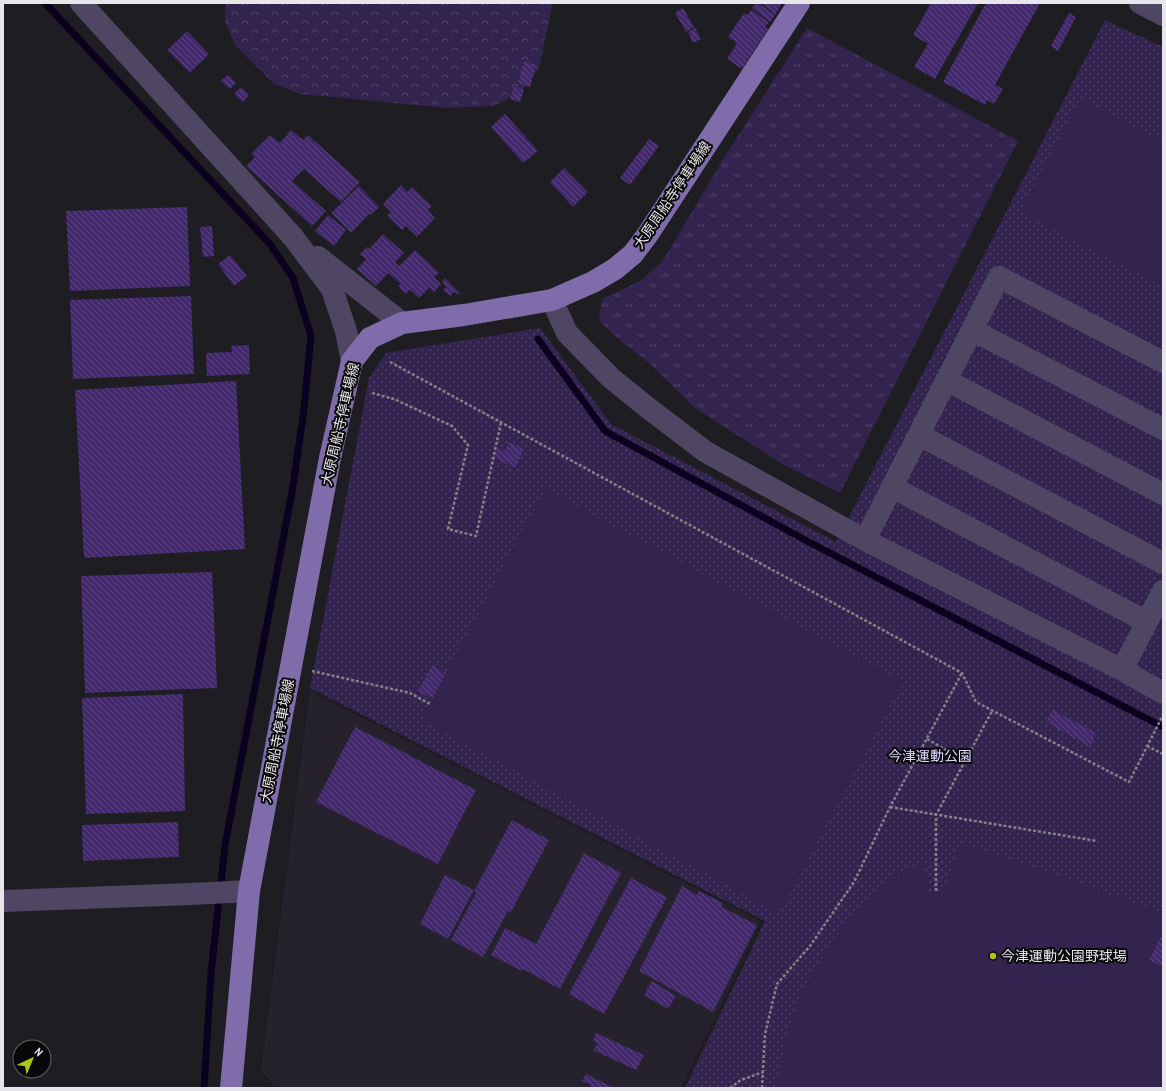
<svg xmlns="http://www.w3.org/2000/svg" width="1166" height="1091" font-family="'Archivo Narrow','Noto Sans JP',sans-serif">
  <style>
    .built { fill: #25222d }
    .grass { fill: url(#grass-tufts) }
    .forest { fill: url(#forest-crowns) }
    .park { fill: url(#park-dots) }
    .pitch { fill: #33234f }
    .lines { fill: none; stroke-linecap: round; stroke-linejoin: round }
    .stream { stroke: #0c001f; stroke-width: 7 }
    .building { fill: url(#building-back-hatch) }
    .path { stroke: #838287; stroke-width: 2.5; stroke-dasharray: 3 2; stroke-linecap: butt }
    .minor { stroke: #4f4664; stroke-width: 22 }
    .major { stroke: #816cab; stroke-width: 22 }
    .poi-dot { fill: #adc60f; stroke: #08080a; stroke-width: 1.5 }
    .labels { text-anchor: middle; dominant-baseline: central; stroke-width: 4; stroke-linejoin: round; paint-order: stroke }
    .street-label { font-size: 14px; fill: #e7e6ea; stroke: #08080a }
    .park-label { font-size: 14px; fill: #e1d5fe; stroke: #08080a }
    .poi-label { font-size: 14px; fill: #e7e6ea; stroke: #08080a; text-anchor: start }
  </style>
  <defs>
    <pattern id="grass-tufts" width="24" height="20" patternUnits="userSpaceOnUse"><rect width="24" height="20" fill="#33234f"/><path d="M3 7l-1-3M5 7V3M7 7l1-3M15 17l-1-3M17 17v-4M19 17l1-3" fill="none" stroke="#514368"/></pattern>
    <pattern id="forest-crowns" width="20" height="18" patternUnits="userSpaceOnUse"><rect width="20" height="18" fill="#33234f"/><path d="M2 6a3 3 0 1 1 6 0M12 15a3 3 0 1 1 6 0" fill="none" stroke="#514368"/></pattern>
    <pattern id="park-dots" width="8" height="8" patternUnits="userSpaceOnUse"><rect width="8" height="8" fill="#33234f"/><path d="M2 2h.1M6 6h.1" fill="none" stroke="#514368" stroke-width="1.8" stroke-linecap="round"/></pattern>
    <pattern id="building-back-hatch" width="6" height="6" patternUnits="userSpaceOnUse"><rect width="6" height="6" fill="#43286d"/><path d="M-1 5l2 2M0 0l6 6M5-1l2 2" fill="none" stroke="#5e4782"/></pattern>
  </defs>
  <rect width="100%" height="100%" fill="#1e1d22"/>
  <path class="built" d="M310 691 761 922 681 1088H275L261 1071Z"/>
  <path class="grass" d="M807 28 1018 141 840 493 779 462 695 408 649 363 615 336 599 320 602 299 640 281 662 262 724 158Z"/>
  <path class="forest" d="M225 3H553L539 68 522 91 494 106 447 108 300 94 273 83 235 45 225 21Z"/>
  <path class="park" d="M1105 20 1163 47V1088H685L765 921 310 688 369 378 386 353 540 328 611 424 836 542Z"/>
  <path class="pitch" d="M1080 98 1163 141V287L1021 212Z
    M545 489 903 682 779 913 421 720Z
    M960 844 968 846 1060 876 1163 913V1088H776L787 1034 799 1000 814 971 832 941 862 905 898 874 924 863 928 891H944Z"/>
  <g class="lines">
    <path class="stream" d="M45 3 270 244 293 278 311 336 303 417 292 492 225 845 211 973 204 1088
      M538 339 605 431 807 541 1163 727"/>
  </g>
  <path class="building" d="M756 3H758L775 15 770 22 752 8Z
    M761 3H782L775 15Z
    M931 3H978L935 79 914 67 928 44 913 35Z
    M986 3H1040L995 85 1003 89 994 104 987 100 985 105 943 82Z
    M683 8 694 27 686 32 675 13Z
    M751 10 769 22 765 27 756 21 768 29 742 69 727 59 737 43 728 37 744 13 747 15Z
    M1069 13 1076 17 1058 51 1051 46Z
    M695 28 701 39 693 43 688 32Z
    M187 31 209 54 190 73 167 50Z
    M524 61 536 65 530 87 518 83Z
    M228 75 236 83 230 89 221 81Z
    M514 86 524 90 520 102 510 99Z
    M241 87 249 95 243 102 234 94Z
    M505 114 538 151 523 163 491 127Z
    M291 130 303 140 308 135 360 182 341 202 304 169 292 181 326 211 312 226 246 166 255 157 251 154 270 135 280 143Z
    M649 139 659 146 630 185 620 178Z
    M564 168 588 192 573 207 550 182Z
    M401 185 407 192 412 187 432 206 428 210 435 218 417 237 406 226 402 230 387 216 391 212 383 204Z
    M359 186 379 207 371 215 369 214 351 233 331 213Z
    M187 207 190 286 70 291 66 211Z
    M328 215 346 230 334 246 315 231Z
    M212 226 214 256 203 257 200 227Z
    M383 234 404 253 395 262 399 266 415 250 439 273 434 277 441 284 434 292 429 288 419 298 410 290 406 294 398 286 401 284 388 273 376 286 357 269 366 259 360 254 367 247 369 249Z
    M230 255 247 276 234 286 218 264Z
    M445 278 460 293 458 295 454 292 450 296 443 290 446 287 442 282Z
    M191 296 194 374 73 379 70 300Z
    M249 345 250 374 207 376 206 353 232 352 231 346Z
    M236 381 245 549 84 558 75 390Z
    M509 442 524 449 515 468 494 457 498 448 505 451Z
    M212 572 217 688 85 693 81 576Z
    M432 666 446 673 432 699 418 691Z
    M183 694 185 811 86 814 82 698Z
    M1053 710 1096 733 1090 747 1046 722Z
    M355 727 476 790 438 864 316 802Z
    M512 820 549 840 511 912 508 911 483 957 451 940 476 893 474 891Z
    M178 822 179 857 83 861 82 825Z
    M584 853 621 873 560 989 523 969 522 971 491 955 505 928 536 944Z
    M445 875 474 890 448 939 420 924Z
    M631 878 667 897 604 1014 569 994Z
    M682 886 697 895 699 891 723 903 721 907 757 925 713 1012 639 971Z
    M1163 932V967L1149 960Z
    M652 981 676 996 668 1009 644 995Z
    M596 1033 644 1055 636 1070 593 1050 598 1044 593 1041Z
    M586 1074 614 1088H589L591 1085 582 1081Z"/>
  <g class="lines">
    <path class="path" d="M390 362 962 673 976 702 1129 782 1163 715
      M372 393 394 399 452 426 468 445 448 529 476 536 501 423
      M312 671 410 693 430 704
      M927 739 965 761
      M1147 746 1163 754
      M890 807 1097 841
      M936 891V815L992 711
      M730 1088 741 1080 763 1072
      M762 1088 765 1034 777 984 810 946 854 882 890 807 962 673"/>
    <path class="minor" d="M81 3 293 237 332 289 346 331 352 361
      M1140 3 1163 15
      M318 257 402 323
      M552 300 567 333 611 378 648 408 706 452 865 540 1122 670 1163 693
      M972 330 1163 429
      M946 380 1163 494
      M919 435 1163 563
      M892 487 1147 622
      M865 540 999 277 1163 362
      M1122 670 1163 591
      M3 901 191 894 249 891"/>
    <path class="major" d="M231 1088 249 891 330 458 352 361 370 338 402 323 464 315 552 300 593 282 615 269 633 254 648 234 799 3"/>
  </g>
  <circle class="poi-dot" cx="993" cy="956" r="4"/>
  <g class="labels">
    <g class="street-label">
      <text transform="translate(672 195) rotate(-56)">大原周船寺停車場線</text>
      <text transform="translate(340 424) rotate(-77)">大原周船寺停車場線</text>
      <text transform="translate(277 741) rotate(-79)">大原周船寺停車場線</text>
    </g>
    <g class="park-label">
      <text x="930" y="756">今津運動公園</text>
    </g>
    <g class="poi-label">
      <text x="1001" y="956">今津運動公園野球場</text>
    </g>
  </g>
  <rect width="1166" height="1091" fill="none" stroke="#e7e6ea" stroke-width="8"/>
  <g transform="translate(32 1059) rotate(44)"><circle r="19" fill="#08080a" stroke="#616164"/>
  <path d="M0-3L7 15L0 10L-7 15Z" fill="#adc60f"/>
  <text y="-6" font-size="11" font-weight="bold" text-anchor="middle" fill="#e7e6ea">N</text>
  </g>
</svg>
